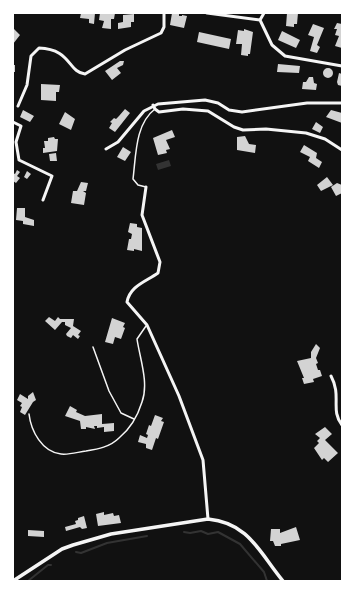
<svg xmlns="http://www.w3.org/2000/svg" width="355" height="594" font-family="'Roboto Condensed',sans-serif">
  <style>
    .water { fill: #333 }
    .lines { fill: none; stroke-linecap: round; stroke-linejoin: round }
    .stream { stroke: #333; stroke-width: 2 }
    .building { fill: #d3d3d3 }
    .service { stroke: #f5f5f5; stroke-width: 1.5 }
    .minor { stroke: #f5f5f5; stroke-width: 3 }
    .tertiary { stroke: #f5f5f5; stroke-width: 3.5 }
  </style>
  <rect width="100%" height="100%" fill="#111"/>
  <path class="water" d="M169 160 171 166 158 170 156 164Z"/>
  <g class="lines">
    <path class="stream" d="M184 532 190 533 201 531 208 534 218 532 240 544 264 572 267 581
      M76 552 81 553 107 543 147 536
      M28 581 48 565H51"/>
  </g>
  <path class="building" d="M81 13H95L94 24 89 23V19L80 18Z
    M100 13H115L114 19H111V29L102 28 104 21 99 20Z
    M172 13H179V16H182V15L187 16 184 28 170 25Z
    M287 13H298L297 24H294V27L286 26Z
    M134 14V22H131V27L118 29V23L123 22V15Z
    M337 23 342 24V48L335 46 339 36 335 35 337 29H334Z
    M313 24 324 28 317 45 320 47 317 53 310 51 314 37 308 35Z
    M14 29 20 35 13 44V31Z
    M244 29 253 32 250 54H248V56L241 55 242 44H236L238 30 244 31Z
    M282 31 300 40 296 48 278 40Z
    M199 32 231 39 229 49 197 42Z
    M120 61H124L123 65 117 68 121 73 112 80 105 71Z
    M278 64 300 66 299 73 277 72Z
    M13 65H15V72H13Z
    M323 73a5 5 0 1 1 10 0a5 5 0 1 1-10 0Z
    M339 73 342 74V86L338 85 337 82Z
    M309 77H313L314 83 317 84 316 90 302 89 303 82H306Z
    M41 84 60 85 59 92H56V101L41 100Z
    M125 109 130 113 115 132 109 128 112 123 110 122 114 118 116 119 119 116Z
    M23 110 34 116 30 122 20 117Z
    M331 110 342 113V123L326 117Z
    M65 112 75 119 71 130 59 124Z
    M316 122 323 127 320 133 312 129Z
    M172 130 175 137 166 140 170 149 166 150 167 153 158 155 153 138Z
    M245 136 249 144 256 145 255 153 237 150V137Z
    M54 137 55 139H58L57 151 43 153V148H45L44 141H48V138Z
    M304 145 317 153 316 158 322 162 319 168 308 161 310 157 300 152Z
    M123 147 131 152 125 161 117 157Z
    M56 153 57 161H50L49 154Z
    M17 170 20 172 17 176 20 178 16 183 13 181V173L15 174Z
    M27 171 31 174 27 179 24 177Z
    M327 177 333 185 321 191 317 185Z
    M81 182 88 183 86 191H83L86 193 84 205 71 203 73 191H77Z
    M337 183 342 185V193L336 196 331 187Z
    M17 208H25V217L34 220V226L23 224V221L16 220Z
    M130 223 137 224V227L142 228V251L134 249V251L127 250 129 239H131L132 234 128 232Z
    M49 317 55 321 58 317 60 319H74L73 326 81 331 78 335 80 336 78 339 73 335 71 338 67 336 66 334 71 328 65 325V322H62L55 330 45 321Z
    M112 318 125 323 123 327 125 328 121 339 115 337 113 344 105 342Z
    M316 344 320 348 316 358 318 363 316 364 318 370H320L322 376 313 379 314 382 304 384 302 378H304L297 361 311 358V352Z
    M33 392 36 400 33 402 25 415 20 412 22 407 20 406 22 403 17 400 20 394 28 399V396Z
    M70 406 77 410 76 412 85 416 102 414V424L114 423V431L104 432V427L97 428V426H94L95 429 86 427V429H81L80 421 65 416Z
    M155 415 163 418 161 421 164 422 158 439 156 438 152 450 146 448V444L138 442 140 435 147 438 148 435 146 434 149 425 151 426Z
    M325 427 332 434 325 440 338 453 328 462 324 458 322 460 314 448 319 443 317 441 320 438 315 434Z
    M104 512V515L113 513 114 516 119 515 121 523 98 526 96 514Z
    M84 516 87 528 82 529 80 527 66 531 65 527 76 524 75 521 78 520V518Z
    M296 527 300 540 281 544V546H275L273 541H270L271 529H280V533Z
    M28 530 44 531V537L28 536Z"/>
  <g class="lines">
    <path class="service" d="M146 187 138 185 133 179C136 156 135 124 155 109
      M93 347 109 391 121 413 134 419
      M29 414C31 431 42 452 61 454 69 455 78 452 86 451 98 449 110 447 119 438 130 429 138 415 142 402 149 383 140 359 137 339L146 326"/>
    <path class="minor" d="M207 13 260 20 272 45 285 56 342 66
      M260 20 264 13
      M153 105 155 109 159 112 183 109 208 111 234 127 243 130 266 129 306 133 325 139 342 150
      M18 106 27 85 31 56 39 48C71 49 68 72 85 74L125 50 161 33 164 27V13
      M13 122 21 126 16 142 19 160 52 176 43 200
      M106 149 118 142 144 111 158 104 205 100 218 103 229 110 242 112 307 103H342
      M146 187 142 215 160 262 158 273C145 282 130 286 127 302L147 325 179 396 203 460 208 519
      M331 376C342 396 330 410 342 425"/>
    <path class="tertiary" d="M13 581 62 549 73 545 111 534 208 519C249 523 259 552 283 581"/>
  </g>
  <rect width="355" height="594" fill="none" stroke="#ffffff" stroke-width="28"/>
</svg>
